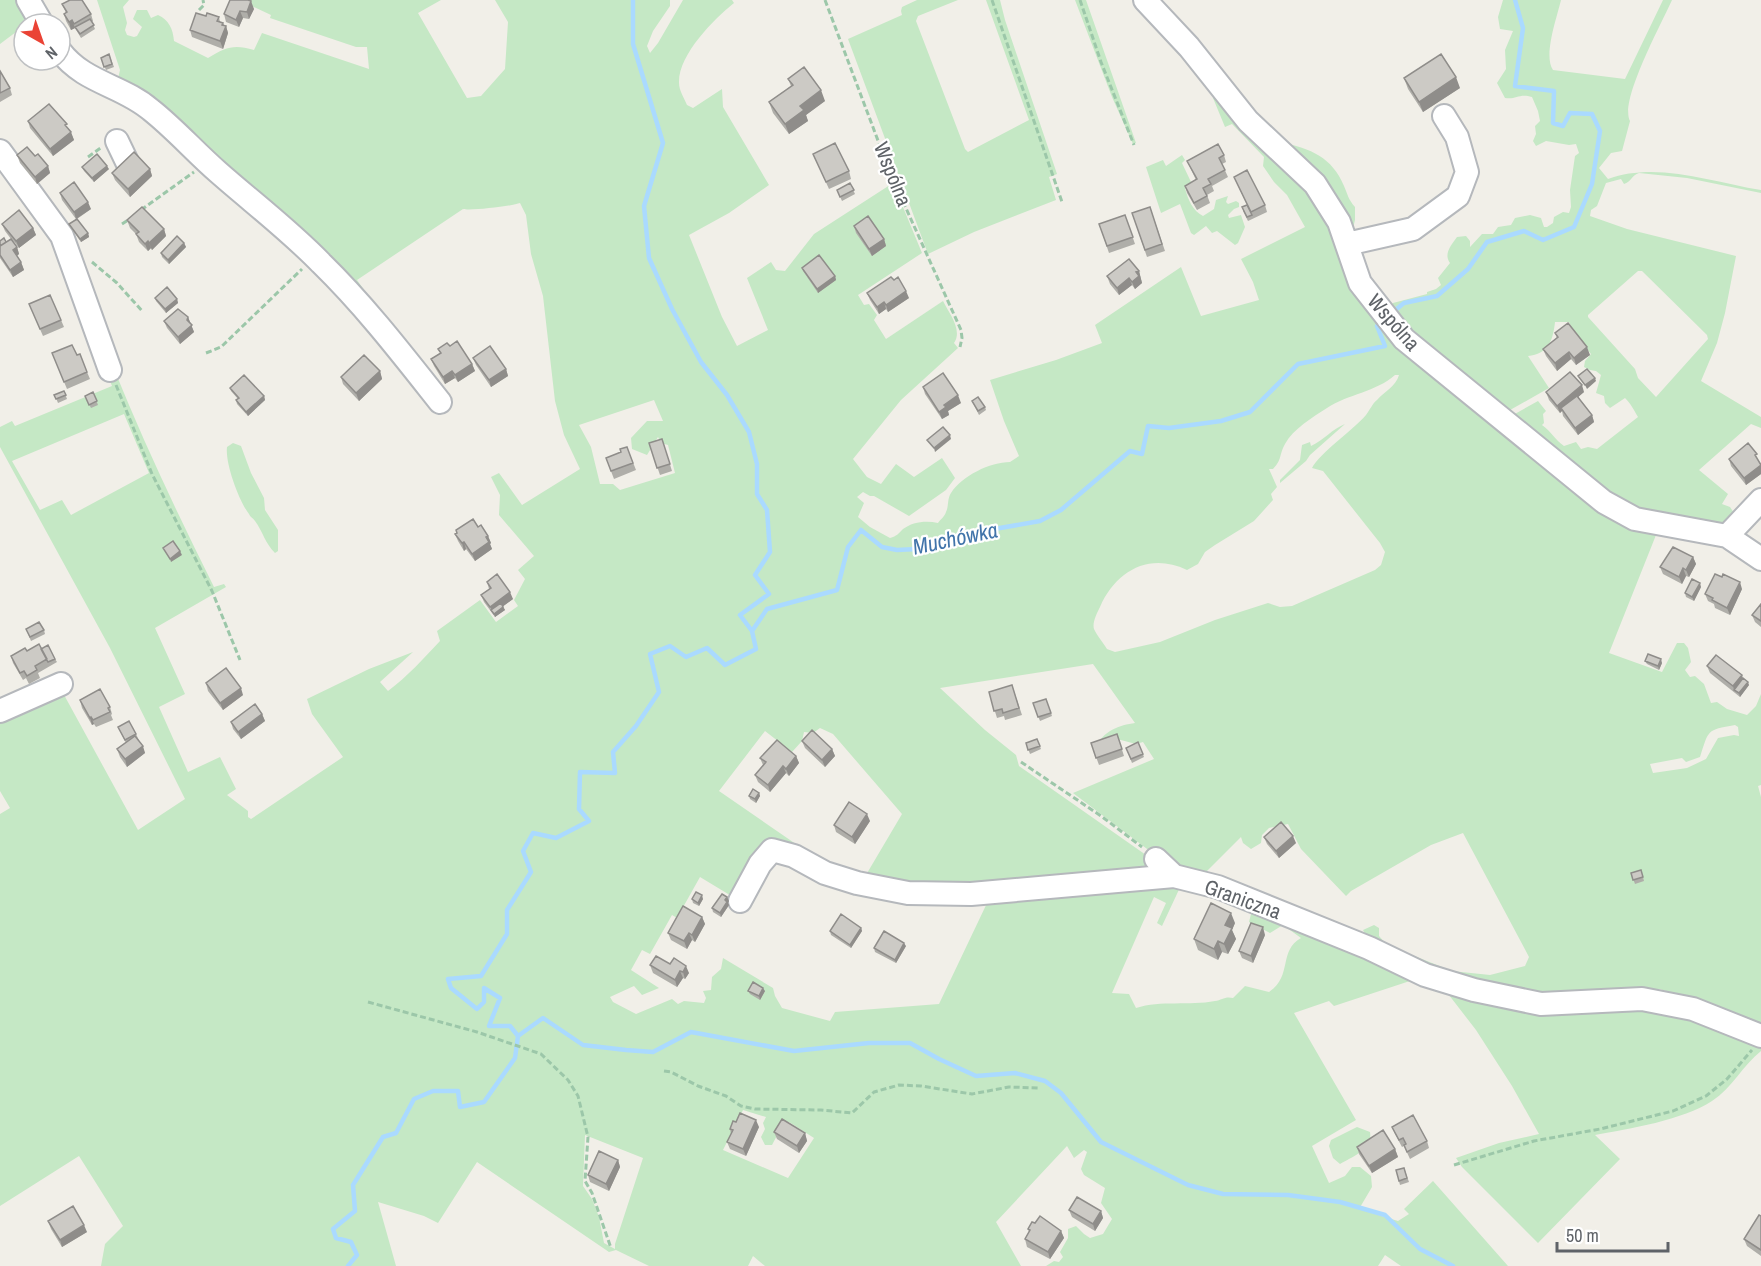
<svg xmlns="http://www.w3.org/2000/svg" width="1761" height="1266" font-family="'Archivo Narrow',sans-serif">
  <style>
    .green { fill: #c5e8c5; fill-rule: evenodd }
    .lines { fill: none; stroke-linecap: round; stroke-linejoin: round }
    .stream { stroke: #aadaff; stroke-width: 4.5 }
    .minor-casing { stroke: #b5b8bc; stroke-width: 26 }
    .path { stroke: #9cc7a9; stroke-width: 3; stroke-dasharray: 6 3; stroke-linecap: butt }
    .minor { stroke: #fff; stroke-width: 22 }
    .wall { fill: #afaea9 }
    .shaded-wall { fill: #8f8d8a }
    .building { fill: #cccac5; stroke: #8f8d8a; stroke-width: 1.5 }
    .labels { text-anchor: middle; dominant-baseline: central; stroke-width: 4.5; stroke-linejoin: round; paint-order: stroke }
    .street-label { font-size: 21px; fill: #5f6368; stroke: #fff }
    .water-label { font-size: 22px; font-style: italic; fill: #4174aa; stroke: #fff }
  </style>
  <rect width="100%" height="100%" fill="#f1efe8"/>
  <path class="green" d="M0 0H25L35 18 24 24V26L0 44Z
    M97 0H129L123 7 127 23 125 30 127 35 134 37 137 36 142 27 133 19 137 10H147L151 18 158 15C169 20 173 29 174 41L208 58C226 47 234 44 254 50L262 33 369 69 367 47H356L270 18 271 15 239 0H441L418 13 467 98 481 96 505 69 508 22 495 0H670V6L653 31 647 46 650 53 658 43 683 0H732L734 3C714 19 678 55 679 83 679 90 684 98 687 105L693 108 722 89 723 107 769 185 729 213 689 235 722 317 737 346 768 330 747 278 771 262 776 270 785 271 814 234 893 183 922 253 858 295 864 305 869 304 877 315 874 320 886 339 943 301C949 313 963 330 954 343L958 348 901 400 853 459 867 477 881 484 896 464 914 477 942 458 955 478 946 490 909 516 874 496H870L863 492 857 497 864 503 858 517 870 527 890 538C897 536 898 534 903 529 912 522 926 520 938 523 940 520 945 516 946 512 949 506 947 499 951 493 962 476 990 462 1010 462L1019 456 1004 421 990 380 1056 360 1102 343 1095 325 1181 267 1201 316 1259 300 1253 282 1241 259 1305 227 1287 195 1274 182 1263 166 1264 157 1232 124 1225 127 1213 98 1212 90 1309 181 1361 297 1658 530 1609 653 1662 672 1677 643H1684L1688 648 1691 662 1685 670 1690 677 1695 676 1704 684 1711 703 1717 702 1727 709 1747 715 1756 706 1761 694V785L1758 786 1761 797V1028L1698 1000 1659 989 1608 992 1581 997 1494 989 1370 943 1363 930 1374 925 1379 928V936L1387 945 1452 971 1490 975 1525 966 1529 957 1463 833 1431 845 1351 891 1346 896 1301 849 1288 824 1269 828 1262 835 1261 843 1251 849 1243 843 1241 837 1200 878 1163 861 1073 793 1154 759 1143 742 1136 744 1117 739 1097 747C1102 731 1120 725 1135 723L1093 664 940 688 985 730 1016 755 1019 766 1156 862 1155 874 940 891 863 880 902 814 833 734 820 728 813 733 804 732 802 741 792 752 765 731 719 791 806 851 787 849 738 900 700 877 677 918 672 915 650 954 642 950 631 970 659 988 642 995 634 986 610 997 613 1002 636 1014 672 999 678 1004 684 1001 704 1003 706 998 703 991 711 990 712 977 721 969 723 958 773 988 775 996 782 1008 830 1021 835 1012 939 1004 988 901 1183 881 1162 926 1157 923 1166 903 1154 897 1112 993 1129 994 1136 1008C1161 1000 1189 1006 1215 1001 1222 1000 1225 996 1233 998L1245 986 1269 992C1293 976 1278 951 1301 938L1283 925 1270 933 1249 922 1252 910 1474 992 1641 1001 1761 1038V1051C1743 1065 1732 1088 1712 1101 1683 1120 1629 1129 1595 1135L1620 1159 1538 1243 1462 1167 1456 1158 1499 1143 1539 1134 1512 1086 1476 1030 1442 986 1419 978 1334 1006 1329 1001 1294 1013 1356 1120 1312 1146 1329 1183 1345 1176 1352 1167H1360L1371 1176 1372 1187 1359 1209 1398 1221 1409 1214 1404 1209 1433 1181 1508 1266H1401L1385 1255 1378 1266H1046L1054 1261 1059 1262 1063 1257 1060 1252 1068 1238V1229L1076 1226 1084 1234 1090 1238 1103 1234 1112 1219 1101 1203 1105 1188 1084 1175 1081 1169 1087 1152 1084 1150 1074 1158 1067 1146 996 1222 1021 1266H765L753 1256 748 1266H649L616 1250 609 1252 477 1162 438 1223 424 1216 378 1202 396 1266H101L105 1244 123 1226 79 1156 0 1206V814L10 808 0 791V714L63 693 138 830 185 799 110 648 0 447V427L12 421 15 426 112 386 106 371 114 369C144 443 178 515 214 587L224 584 226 587 155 628 185 694 159 707 188 772 220 757 236 789 227 795 248 811V817L251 819 343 757 312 714 307 699 369 669 413 652 380 682 388 691C408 676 423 659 440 641L437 631 480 600 496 622 518 606 514 600 525 579 518 570 534 556 499 515 500 495 491 477 499 473 522 505 580 469 564 435 555 401 543 296 531 254 526 215 520 203C512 206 471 211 463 209L357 280 377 308 117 83 120 70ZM1395 375H1399C1396 386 1384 392 1377 400 1372 404 1370 410 1366 415 1353 430 1320 453 1312 468L1323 471 1380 543 1385 552 1381 565 1375 570 1292 606 1280 607 1268 603 1215 620 1160 642 1115 652 1107 649C1103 642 1097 636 1094 629 1092 623 1097 613 1100 607 1116 571 1149 552 1187 570L1198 564 1205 552 1215 545 1254 521 1273 500 1271 494 1277 487 1269 469H1273C1282 460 1279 455 1285 444 1293 429 1313 417 1327 408 1348 394 1376 392 1395 375ZM654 400 663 421H647L631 438 632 449 647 455 658 437 661 443 668 445 675 473 620 490 613 484H600L591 447 579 425ZM124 414 149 473 71 515 62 500 40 510 12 461ZM1735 725 1738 727 1739 736 1734 735 1718 738 1706 759 1687 768 1653 773 1650 764 1682 758 1686 762 1700 757C1709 730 1706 730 1735 725ZM743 1110 766 1117 763 1123 765 1129 761 1137 765 1145H772L783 1124 789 1122 814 1138 788 1178 723 1150ZM585 1135 643 1158 615 1244V1249L604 1243 599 1217 592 1199 583 1186Z
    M917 0H958L918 16 916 21 965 149 968 152 1029 120 986 0H1000L1005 20 1057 174 1049 177 1056 200 974 232 928 254 848 39 902 15 901 11 902 7Z
    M1075 0H1086L1136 143 1133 144 1112 97Z
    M1503 0H1561C1557 17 1543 56 1553 70L1625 79 1663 0H1672C1662 23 1619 101 1630 121L1622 151 1611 153 1599 168 1608 179C1656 161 1712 182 1761 190V193L1687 178 1639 173C1632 175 1631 182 1624 184L1621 179 1606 183 1597 206 1591 210 1590 216 1627 229 1736 256 1725 313 1717 343 1701 381 1761 417V428L1751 424 1699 470 1728 494 1722 504 1730 507 1734 513 1725 528 1621 505 1513 415 1538 401 1546 411 1543 414 1544 423 1542 425C1551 431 1555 440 1564 446L1576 442 1581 449 1588 447 1597 449 1638 417C1634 410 1631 404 1625 398L1610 408 1605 403 1604 396 1596 393 1601 375 1596 371 1590 370 1584 367 1585 361 1591 354 1573 331 1569 322H1555C1553 341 1548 354 1528 356L1549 388 1503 414 1388 309 1393 303 1427 294V292L1436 289 1441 285 1438 278 1450 263C1443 254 1452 244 1457 237L1466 236 1470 241V247L1482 234H1493L1498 227 1511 225 1515 218 1530 215 1541 218 1544 227H1547L1553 223 1554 217 1563 212 1569 213 1571 207 1570 190 1575 156 1579 153 1576 144 1569 145 1546 141 1536 146 1533 141 1536 134 1535 126 1540 121 1538 111 1532 97C1519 93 1516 100 1505 98L1497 83 1506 69 1505 50 1513 31 1500 29 1498 17ZM1638 271H1642L1707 335 1708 339 1656 397 1638 378 1635 369 1588 317V315Z
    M1281 142C1311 149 1332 157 1344 186 1348 195 1348 199 1355 207V220L1353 228Z
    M1182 155 1185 160 1182 163 1191 182V185L1185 188C1188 200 1193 211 1203 216L1214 209 1216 200 1228 196 1226 202 1228 204 1236 201 1239 203V207L1234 209 1228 215 1229 218 1241 215 1245 227 1238 243 1235 245 1217 231 1212 233 1206 226 1194 235 1191 233 1180 204 1161 213 1146 167 1163 160 1166 166Z
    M1345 424 1310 455 1306 461 1280 483V480L1300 460 1302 445 1310 442 1311 446C1324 440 1332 429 1345 424Z
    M233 443 241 446 251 473 264 498 265 510 278 530V551L275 553C265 543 263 532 255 521 253 518 250 517 249 514 239 501 225 463 227 447Z
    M1357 1127 1370 1132C1373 1149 1352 1157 1340 1164L1333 1158 1329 1146 1331 1140Z"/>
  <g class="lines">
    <path class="stream" d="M633 0V44L663 143 644 206 649 258 672 309 701 362 727 395 749 432 757 464V494L767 510 770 552 755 575 769 594 740 615 752 631
      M1393 312 1404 303 1437 296 1468 269 1487 242 1524 231 1543 240 1574 227 1592 184 1600 131 1592 114 1570 113 1563 126 1553 123 1554 91 1515 86 1523 28 1515 0
      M518 1036 543 1018 583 1045 626 1050 653 1052 691 1032 794 1051 869 1043H910L939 1059 976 1076 1015 1073 1045 1081 1061 1093 1101 1142 1188 1185 1223 1194 1288 1195 1340 1202 1385 1215 1420 1249 1453 1266
      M348 1266 357 1255 351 1242 336 1238 333 1229 355 1211 353 1185 383 1137 396 1133 414 1099 433 1091H458L460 1107 484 1102 515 1058 518 1036 510 1026H489L500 998 484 988V1002L477 1009 451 988 448 979 481 976 507 934V910L531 872 523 851 533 833 556 838 589 821 579 809 580 772 615 773 613 752 636 726 659 692 650 654 670 646 686 657 707 648 725 665 756 649 752 631 767 609 837 590 848 547 861 530 882 547 897 550 917 549 960 535 1040 521 1061 510 1130 451 1142 454 1148 426 1169 428 1221 421 1250 412 1298 364 1385 346 1377 326 1382 322"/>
    <defs>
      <path id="minor" d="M28 0 42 24
        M1145 0 1189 47 1248 121 1315 184 1339 222 1360 283 1404 339 1604 502 1635 519 1727 536 1761 559
        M60 51C84 83 122 85 151 110 175 129 195 152 218 172 252 202 289 230 321 263 365 306 402 354 440 402
        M117 141 129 166
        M0 151 62 236 110 370
        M1347 244 1413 229 1458 196 1467 172 1457 137 1444 116
        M1727 536 1761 500
        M0 711 61 684
        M1156 859 1174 876
        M740 901 760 864 772 850 794 856 825 873 857 883 908 893 971 894 1174 876 1218 887 1369 948 1425 975 1474 990 1541 1004 1642 999 1693 1009 1761 1036"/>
    </defs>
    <use href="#minor" class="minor-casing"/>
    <path class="path" d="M825 0 891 175 961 330 962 338 960 347
      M992 0 1062 202
      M1080 0 1101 62 1134 145
      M199 10 204 5 203 0
      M88 157 102 147
      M141 210 194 172
      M122 224 131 218
      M92 262 117 283 143 312
      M206 353 221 347 302 269
      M116 385 152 474 212 591 240 660
      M1021 762 1101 816 1142 847
      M368 1002 477 1032 541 1054 568 1080 578 1096 588 1137 585 1181 592 1193 611 1248
      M664 1071 671 1072 698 1086 726 1096 741 1106 755 1109 821 1110 852 1113 874 1092 899 1085 921 1086 972 1094 1009 1087 1039 1088
      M1454 1165 1534 1141 1600 1129 1673 1111 1706 1096 1727 1079 1752 1050"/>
    <use href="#minor" class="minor"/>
  </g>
  <path class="wall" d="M230 0 254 9 249 19 243 18 239 27 226 22 224 14Z
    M62 4 91 14 93 21 92 22 95 29 81 38 75 28 71 30 66 21 64 14 66 13Z
    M206 16 219 17 220 22 224 25 226 26 228 33 223 49 192 37 190 30Z
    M109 54 114 67 106 70 101 58Z
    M0 71 10 88 12 95 0 102Z
    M1404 78 1460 88 1423 112 1408 89Z
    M788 79 825 101 806 115 808 121 789 134 773 113 769 102 791 86Z
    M28 121 70 131 74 140 53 156 30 128Z
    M813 154 849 171 851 179 829 189Z
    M17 155 35 156 48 166 50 173 37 184 20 163Z
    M1224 155 1226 162 1222 164 1228 177 1212 186 1214 191 1207 195 1210 203 1197 210 1187 193 1185 186 1196 180 1187 161Z
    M82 167 109 169 94 182 84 171Z
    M150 169 152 176 130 197 115 180 112 173Z
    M1234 177 1265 205 1267 212 1248 221 1243 211 1247 205Z
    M850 183 855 194 842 201 837 190Z
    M60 193 91 209 77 219 88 233 89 237 81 242 71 228 69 224 76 219 62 200Z
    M1150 207 1165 251 1147 257 1132 213Z
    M1125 215 1135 244 1109 253 1099 224Z
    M127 220 164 229 166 236 152 250 151 248 148 251 139 242 136 234 130 228Z
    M2 224 33 228 36 235 19 248 12 239 17 247 19 254 17 256 21 262 24 270 13 277 0 258V241L6 242 11 239 5 231Z
    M854 226 884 239 886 246 872 256 856 233Z
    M184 243 186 247 169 264 162 257 161 253Z
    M802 268 835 276 836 280 818 293 803 271Z
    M1139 271 1142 283 1135 289 1132 285 1119 295 1110 284 1107 276Z
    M867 293 909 298 888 312 886 309 879 314 870 300Z
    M155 298 177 299 178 303 166 313 156 301Z
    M29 304 61 320 64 327 43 336Z
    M188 317 194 332 180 344 167 328 164 321Z
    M1555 333 1590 355 1576 365 1571 359 1557 371 1546 356 1543 349 1557 338Z
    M450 346 472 364 475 371 458 382 455 378 445 384 434 366 431 359 440 353 438 349Z
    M52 353 77 355 87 372 90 379 67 389Z
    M473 358 506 369 508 376 491 387 476 365Z
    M380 371 382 379 359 401 343 384 341 377Z
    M923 387 961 403 948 411 949 415 942 419 925 394Z
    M230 388 264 396 265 400 248 416 237 404 236 400 238 399 231 391Z
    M64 391 67 399 58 403 56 398Z
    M93 392 98 405 91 408 85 396Z
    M1546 392H1584L1578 397 1592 415 1594 422 1578 435 1563 416 1562 411 1560 413 1549 400Z
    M972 401 985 407 986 410 979 415Z
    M662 439 672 471 660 475 649 443Z
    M627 447 636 470 614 479 606 458 621 452Z
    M1729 459 1761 463V474L1746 485 1731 466Z
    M478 527 488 536 491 543 490 544 492 549 475 561 466 549 464 551 458 541 455 534 457 533 456 530Z
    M1693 557 1696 564 1689 577 1686 576 1682 584 1663 574 1660 567Z
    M487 582 513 599 503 606 505 610 495 617 484 602 481 595 489 589Z
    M1701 587 1694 601 1686 597 1685 593Z
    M1742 589 1730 615 1715 608 1714 604 1708 601 1705 594Z
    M1761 604V627L1755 622 1752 615Z
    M26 629 44 630 45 634 31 641Z
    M41 649 55 659 57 662 38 673 40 678 29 684 26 678 23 680 13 663 11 656 27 651Z
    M1645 661 1662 663 1659 670 1647 664Z
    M1707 666 1749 685 1740 697 1710 673Z
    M206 683 243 695 223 710 208 691Z
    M1012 685 1022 715 1005 720 1004 716 997 718 989 692Z
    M1046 699 1052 716 1040 721 1033 703Z
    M80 700 110 707 112 714 111 715 113 720 96 727 94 724 92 725 82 708Z
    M262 714 265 721 241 739 233 729 231 722Z
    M118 727 136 734 145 753 127 767 120 757 117 749 126 743Z
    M1117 734 1124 756 1099 765 1091 743Z
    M1037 739 1041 749 1030 754 1026 743Z
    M802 741 832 749 835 756 825 767 805 748Z
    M1138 742 1144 757 1132 763 1126 748Z
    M796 756 799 763 789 776 786 773 770 792 758 782 755 775 763 765 760 758Z
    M759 793 760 796 756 803 750 799 749 796Z
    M870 821 855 844 836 832 834 825Z
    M1264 837 1296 843 1279 858 1267 844Z
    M1641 870 1644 881 1635 884 1631 873Z
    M727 897 729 901 728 903 729 905 721 917 713 912 712 908Z
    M692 899H703L699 906 693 903Z
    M702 917 705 924 695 942 692 940 687 949 671 940 668 933Z
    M1235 923 1232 930 1236 939 1228 954 1222 952 1218 960 1198 950 1194 939Z
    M861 928 862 931 851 948 831 935 830 931Z
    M1265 935 1253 963 1242 958 1239 951Z
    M906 946 896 963 875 952 874 948Z
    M670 964 689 973 685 979 683 978 677 987 653 973 650 965Z
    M748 991H765L760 1000 750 994Z
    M736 1122 759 1127 746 1156 730 1149 727 1142 731 1134 730 1129Z
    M1392 1127 1427 1141 1429 1148 1410 1159 1404 1146 1402 1147 1395 1134Z
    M774 1132 805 1133 807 1141 799 1153 777 1139Z
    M1357 1147 1395 1149 1398 1157 1372 1173 1359 1154Z
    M618 1160 620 1167 609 1191 590 1182 588 1175Z
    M1404 1168 1409 1182 1400 1185 1396 1170Z
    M1069 1210 1101 1211 1103 1218 1095 1231 1072 1217Z
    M1761 1216V1256L1747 1246 1744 1239Z
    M48 1221 87 1232 62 1247 51 1229Z
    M1035 1223 1061 1231 1064 1238 1050 1259 1027 1247 1025 1239 1029 1232 1028 1229Z"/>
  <path class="shaded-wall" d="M251 1 254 9 249 19 247 12Z
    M240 11 243 18 239 27 236 20Z
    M72 20 75 28 71 30 69 22Z
    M223 23 225 29 226 26 228 33 223 49 220 41Z
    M1456 77 1460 88 1423 112 1419 102Z
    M821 90 825 101 806 115 808 121 789 134 785 124 800 106Z
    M71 132 74 140 53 156 50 149Z
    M48 166 50 173 37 184 35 177Z
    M107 166 109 169 94 182 92 178Z
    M150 169 152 176 130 197 128 189Z
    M88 202 91 209 76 219 74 212Z
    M33 228 36 235 19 248 16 241Z
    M164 229 166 236 152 250 149 243Z
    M88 233 89 237 81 242 80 239Z
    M884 239 886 246 872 256 869 249Z
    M148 241 151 248 148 251 145 244Z
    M184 243 186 247 169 264 168 260Z
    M17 247 19 254 15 257 13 250Z
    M21 262 24 270 13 277 10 270Z
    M1139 271 1142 283 1135 289 1132 282 1136 272Z
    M835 276 836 280 818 293 817 289Z
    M1129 278 1132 285 1119 295 1117 288Z
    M906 291 909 298 888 312 886 305Z
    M177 299 178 303 166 313 165 309Z
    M884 302 886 309 879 314 877 307Z
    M188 317 194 332 180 344 178 337 187 320Z
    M1587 347 1590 355 1576 365 1574 358Z
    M1569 352 1571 359 1557 371 1555 363Z
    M472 364 475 371 458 382 455 375Z
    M506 369 508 376 491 387 489 380Z
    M380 371 382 379 359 401 356 393Z
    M452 371 455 378 445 384 443 377Z
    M1595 378 1596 381 1587 389 1585 385Z
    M1582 385 1584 392 1562 411 1561 408 1562 411 1560 413 1557 406Z
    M958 395 961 403 948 411 949 415 942 419 939 412 944 405Z
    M264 396 265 400 248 416 246 412Z
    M1592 415 1594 422 1578 435 1575 428Z
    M950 435 951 439 935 452 934 448Z
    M1761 465V474L1746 485 1744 478Z
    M488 536 491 543 490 544 492 549 475 561 472 554Z
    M464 542 466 549 464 551 462 543Z
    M180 551 182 555 171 562 170 559Z
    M1693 557 1696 564 1689 577 1686 570Z
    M1683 568 1686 576 1682 584 1679 577Z
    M1740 582 1742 589 1730 615 1727 608Z
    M1700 583 1701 587 1694 601 1692 597Z
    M510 592 513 599 494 613 490 607Z
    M503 607 505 610 495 617 494 614Z
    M1661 659 1662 663 1659 670 1658 666Z
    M1742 675 1744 682 1734 690 1733 686Z
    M1748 682 1749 685 1740 697 1739 693Z
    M241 688 243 695 223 710 220 703Z
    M262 714 265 721 241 739 238 732Z
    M91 717 94 724 92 725 90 718Z
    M143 746 145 753 127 767 125 759Z
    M832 749 835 756 825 767 822 760Z
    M796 756 799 763 789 776 786 769Z
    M783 766 786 773 770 792 768 785Z
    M759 793 760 796 756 803 755 799Z
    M867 814 870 821 855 844 852 837Z
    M1293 836 1296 843 1279 858 1276 851Z
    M702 895 703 899 699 906 698 903Z
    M727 897 729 901 728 903 729 905 721 917 720 913Z
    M1231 913 1235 923 1232 930 1236 939 1228 954 1224 944 1225 925Z
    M702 917 705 924 695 942 692 935Z
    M1263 927 1265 935 1253 963 1251 956Z
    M861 928 862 931 851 948 850 945Z
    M689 933 692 940 687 949 684 941Z
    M1218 941 1222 952 1218 960 1214 949Z
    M904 943 906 946 896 963 895 960Z
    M686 966 689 973 685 979 683 972Z
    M680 971 683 978 677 987 675 980Z
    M763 988 765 991 760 1000 759 996Z
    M756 1120 759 1127 746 1156 743 1149Z
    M805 1133 807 1141 799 1153 797 1146Z
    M1395 1149 1398 1157 1372 1173 1369 1166Z
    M618 1160 620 1167 609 1191 606 1184Z
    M1101 1211 1103 1218 1095 1231 1093 1224Z
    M84 1225 87 1232 62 1247 60 1240Z
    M1061 1231 1064 1238 1050 1259 1048 1252Z"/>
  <path class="building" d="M70 0H82L91 14 74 24 72 20 69 22 64 14 67 12 62 4Z
    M230 0H248L251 1 247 12 240 11 236 20 224 14Z
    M196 13 206 16 207 13 219 17 217 21 223 23 222 25 226 26 220 41 190 30Z
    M90 19 94 25 80 34 75 27Z
    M109 54 112 64 104 67 101 58Z
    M1441 54 1456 77 1419 102 1404 78Z
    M804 67 821 90 800 106 804 110 785 124 769 102 793 85 788 79Z
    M0 71 10 88 0 93Z
    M49 104 67 124 65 125 71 132 50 149 28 121Z
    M835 143 849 171 826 182 813 154Z
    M1218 144 1224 155 1219 158 1225 170 1208 179 1211 184 1203 188 1207 196 1194 203 1185 186 1197 179 1187 161Z
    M27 147 35 156 38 154 48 166 35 177 17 155Z
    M134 152 150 169 128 189 112 173Z
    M97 154 107 166 92 178 82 167Z
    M1247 170 1265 205 1251 212 1234 177Z
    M74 182 88 202 74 212 60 193Z
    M850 183 854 190 840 197 837 190Z
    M1247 205 1252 215 1247 217 1242 207Z
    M142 207 164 229 149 243 148 241 145 244 136 234 139 232 127 220Z
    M1150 207 1162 244 1145 250 1132 213Z
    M19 210 33 228 16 241 2 224Z
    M1125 215 1133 237 1107 246 1099 224Z
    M868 216 884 239 869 249 854 226Z
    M77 219 88 233 80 239 69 224Z
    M177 236 184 243 168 260 161 253Z
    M4 238 6 242 0 246V241Z
    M11 239 17 247 13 250 21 262 10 270 0 255V246Z
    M819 255 835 276 817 289 802 268Z
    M1129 259 1139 271 1136 272 1139 276 1132 282 1129 278 1117 288 1107 276Z
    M891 277 894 280 898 277 906 291 886 305 884 302 877 307 867 293Z
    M167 287 177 299 165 309 155 298Z
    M50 295 61 320 40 329 29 304Z
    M178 309 188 317 187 320 192 325 178 337 164 321Z
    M1568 323 1587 347 1574 358 1569 352 1555 363 1543 349 1558 337 1555 333Z
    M457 341 472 364 455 375 452 371 443 377 431 359 441 353 438 349 447 343 450 346Z
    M72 345 77 355 80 354 87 372 64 382 52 353Z
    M490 346 506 369 489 380 473 358Z
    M364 355 380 371 356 393 341 377Z
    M1587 369 1595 378 1585 385 1578 376Z
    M1570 372 1582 385 1557 406 1546 392Z
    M943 373 958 395 944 405 946 407 939 412 923 387Z
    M244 375 264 396 246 412 236 400 239 398 230 388Z
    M64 391 66 395 56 399 54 395Z
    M93 392 97 401 89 405 85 396Z
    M1577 396 1592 415 1575 428 1561 408Z
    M978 397 985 407 978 411 972 401Z
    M943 427 950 435 934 448 927 440Z
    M662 439 670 464 657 468 649 443Z
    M1748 443 1757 454 1755 455 1761 465 1744 478 1729 459Z
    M627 447 633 463 611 471 606 458 621 452 620 449Z
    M473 519 478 527 481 525 488 536 486 537 489 542 472 554 464 542 462 543 455 534 457 533 456 530Z
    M173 541 180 551 170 559 163 548Z
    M1673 547 1693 557 1686 570 1683 568 1679 577 1660 567Z
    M497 574 510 592 490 607 481 595 491 588 487 582Z
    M1715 574 1722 577 1723 574 1740 582 1727 608 1712 600 1713 598 1705 594Z
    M1692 579 1700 583 1692 597 1685 593Z
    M501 603 503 607 494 614 491 610Z
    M1761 604V621L1752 615Z
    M39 622 44 630 30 637 26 629Z
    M39 644 47 659 35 666 37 670 27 676 24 671 20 673 11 656 25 648 27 651Z
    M48 645 55 659 48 662 41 649Z
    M1648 654 1661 659 1658 666 1645 661Z
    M1716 655 1742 675 1733 686 1707 666Z
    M226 668 241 688 220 703 206 683Z
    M1743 678 1748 682 1739 693 1734 690Z
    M1012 685 1019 708 1003 713 1002 709 994 711 989 692Z
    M100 689 110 707 108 708 110 712 93 720 91 717 90 718 80 700Z
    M1046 699 1051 713 1038 717 1033 703Z
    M255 704 262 714 238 732 231 722Z
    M129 721 136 734 125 740 118 727Z
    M812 730 832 749 822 760 802 741Z
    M1117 734 1122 749 1096 758 1091 743Z
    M135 736 143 746 125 759 117 749Z
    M1037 739 1040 746 1028 750 1026 743Z
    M777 740 796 756 786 769 783 766 768 785 755 775 766 762 760 758Z
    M1138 742 1143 754 1131 759 1126 748Z
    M753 789 759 793 755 799 749 796Z
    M849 802 867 814 852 837 834 825Z
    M1281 822 1293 836 1276 851 1264 837Z
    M1641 870 1643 877 1633 880 1631 873Z
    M696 892 702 895 698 903 692 899Z
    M722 894 727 897 725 900 727 902 720 913 712 908Z
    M1211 903 1231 913 1225 925 1232 928 1224 944 1218 941 1214 949 1194 939Z
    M683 906 702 917 692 935 689 933 684 941 668 933Z
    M841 914 861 928 850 945 830 931Z
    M1251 923 1263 927 1251 956 1239 951Z
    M884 931 904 943 895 960 874 948Z
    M656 956 670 964 674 958 686 966 683 972 680 971 675 980 650 965Z
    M753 982 763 988 759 996 748 991Z
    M740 1113 756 1120 743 1149 727 1142 733 1130 730 1129 733 1121 736 1122Z
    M1413 1115 1427 1141 1407 1152 1404 1145 1406 1144 1403 1138 1399 1140 1392 1127Z
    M782 1119 805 1133 797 1146 774 1132Z
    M1383 1130 1395 1149 1369 1166 1357 1147Z
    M599 1151 618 1160 606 1184 588 1175Z
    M1404 1168 1407 1178 1399 1181 1396 1170Z
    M1077 1197 1101 1211 1093 1224 1069 1210Z
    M73 1206 84 1225 60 1240 48 1221Z
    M1759 1215 1761 1216V1250L1744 1239Z
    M1040 1216 1061 1231 1048 1252 1025 1239 1030 1230 1028 1229 1032 1222 1035 1223Z"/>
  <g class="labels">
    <g class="street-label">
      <text transform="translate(893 174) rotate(68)">Wspólna</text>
      <text transform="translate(1394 322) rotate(49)">Wspólna</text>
      <text transform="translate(1243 899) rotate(20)">Graniczna</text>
    </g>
    <g class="water-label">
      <text transform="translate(955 538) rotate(-12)">Muchówka</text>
    </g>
  </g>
  <g transform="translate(42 42) rotate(140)"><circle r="28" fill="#ffffff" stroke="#bfc1c3" stroke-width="1.5"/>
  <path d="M0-4.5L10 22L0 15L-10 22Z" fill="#ea4335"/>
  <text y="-9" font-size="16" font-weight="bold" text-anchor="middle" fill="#5f6368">N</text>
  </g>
  <path d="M1557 1242v9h111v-9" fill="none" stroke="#5f6368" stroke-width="3"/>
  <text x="1566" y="1242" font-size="18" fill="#5f6368" stroke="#ffffff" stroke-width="4.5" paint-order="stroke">50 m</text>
</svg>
